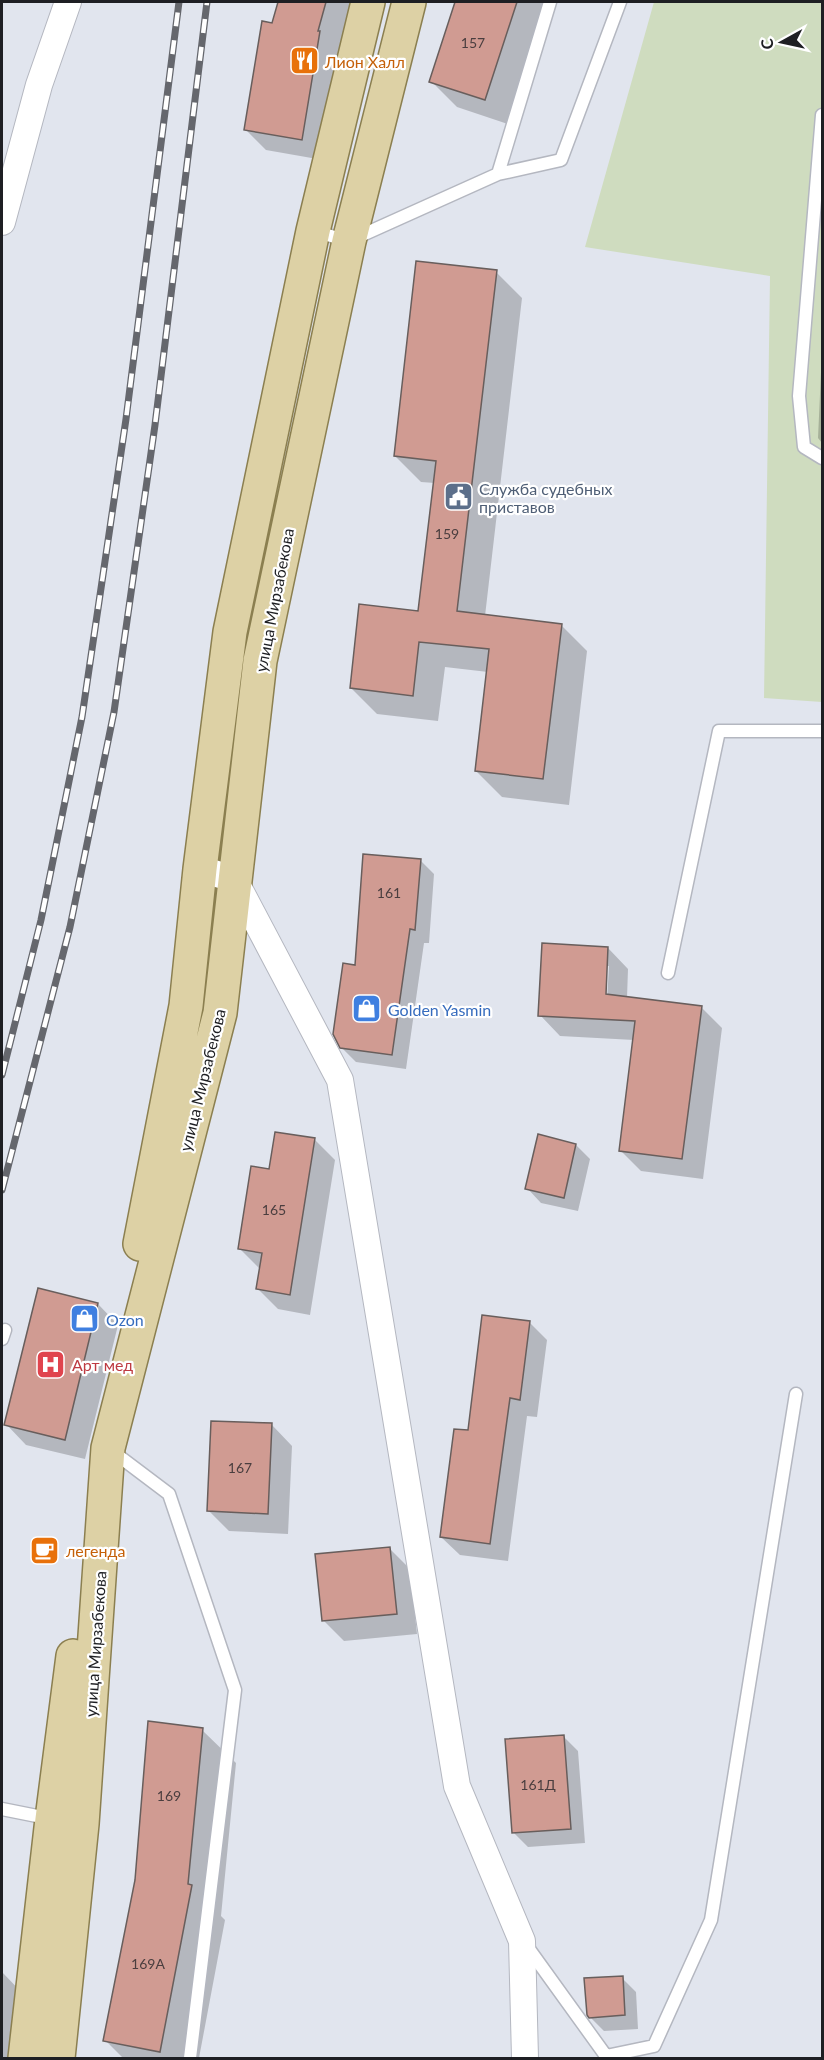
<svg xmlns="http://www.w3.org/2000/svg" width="824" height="2060" font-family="Lato,sans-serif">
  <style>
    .green { fill: #cfdcbf }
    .shadow { fill: #0003; fill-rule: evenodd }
    .building { fill: #d09b92; stroke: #685e5c; stroke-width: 1.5 }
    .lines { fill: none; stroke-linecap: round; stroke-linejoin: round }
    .lane-casing { stroke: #b4b7c0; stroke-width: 15 }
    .street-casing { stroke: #b4b7c0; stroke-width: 28 }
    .primary-casing { stroke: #8b7f50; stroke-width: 36 }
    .lane { stroke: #fff; stroke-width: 12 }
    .street { stroke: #fff; stroke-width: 26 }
    .primary { stroke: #ddd1a5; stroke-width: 33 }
    .rail-casing { stroke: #65676d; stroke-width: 7 }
    .rail { stroke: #fff; stroke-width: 4.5; stroke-dasharray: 14; stroke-linecap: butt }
    .labels { text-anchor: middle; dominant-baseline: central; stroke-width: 4.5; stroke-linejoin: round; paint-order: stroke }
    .number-label { font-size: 14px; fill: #4a3e3f }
    .food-label { font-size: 16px; fill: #c56008; stroke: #fff; text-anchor: start }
    .service-label { font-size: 16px; fill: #4e5e75; stroke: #fff; text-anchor: start }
    .street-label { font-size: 16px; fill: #1e1f23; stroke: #fff }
    .shop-label { font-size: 16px; fill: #366cbe; stroke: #fff; text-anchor: start }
    .health-label { font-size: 16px; fill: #be3a42; stroke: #fff; text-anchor: start }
  </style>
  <rect width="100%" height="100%" fill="#e1e5ee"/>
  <path class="green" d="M654 2H822V702L764 698 770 276 585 247Z"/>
  <path class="shadow" d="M279 2H351L339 52 340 54 323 160 266 150 245 129Z
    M456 2H551L511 125 457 107 431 81Z
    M496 272 522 298 485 616 561 625 587 651 569 805 502 797 476 771 488 672 445 667 438 721 377 714 351 688 420 613 435 483 421 482 395 456Z
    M822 350V443L818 438Z
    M420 860 434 874 429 943H424L406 1069 356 1062 341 1047Z
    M608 948 628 969 627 998 701 1007 722 1028 703 1179 641 1171 620 1150 634 1040 560 1036 540 1015ZM606 966H609L607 1001H604Z
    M315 1140 335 1160 310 1315 278 1309 258 1289 260 1269 239 1248Z
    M576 1145 590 1159 578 1211 541 1203 527 1188Z
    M98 1304 118 1325 85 1459 26 1445 6 1424Z
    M529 1322 547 1340 537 1417 527 1416 508 1561 460 1555 441 1537 469 1432Z
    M272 1425 292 1446 288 1534 229 1531 209 1511Z
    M389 1548 410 1569 417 1634 344 1641 324 1621Z
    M202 1730 236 1763 221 1916 225 1920 199 2058H123L105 2040Z
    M564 1737 578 1751 585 1843 528 1847 514 1833Z
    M2 1972 26 1997 13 2058H2Z
    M622 1978 636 1992 638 2029 604 2031 590 2017Z"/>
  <path class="building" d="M278 2H326L318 31H320L302 140 244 130 262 21 272 23Z
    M455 2H517L485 100 429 82Z
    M416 261 497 270 457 611 562 624 543 779 475 771 489 649 419 642 413 696 350 688 359 604 418 611 436 461 394 456Z
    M363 854 421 859 415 930 410 929 392 1055 340 1048 333 1034 343 963 355 965Z
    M542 943 608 947 606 994 702 1006 682 1159 619 1151 635 1021 538 1016Z
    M275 1132 315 1138 290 1295 256 1289 262 1253 238 1249 251 1166 269 1169Z
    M538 1134 576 1144 564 1198 525 1189Z
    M38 1288 98 1303 65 1440 4 1425Z
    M482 1315 530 1321 520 1400 510 1398 490 1544 440 1537 454 1429 468 1430Z
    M211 1421 272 1423 268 1514 207 1511Z
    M390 1547 397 1614 322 1621 315 1554Z
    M148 1721 203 1728 188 1884 192 1885 160 2052 103 2041 135 1880Z
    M564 1735 571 1829 512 1833 505 1739Z
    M623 1976 625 2015 589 2018 587 2015 584 1978Z"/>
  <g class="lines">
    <defs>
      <path id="lane" d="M822 115 799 396 804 447 822 458
        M498 174 550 2
        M313 231 349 241 498 174 561 160 620 2
        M668 973 719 731H822
        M2 1339 5 1330
        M112 1451 169 1494 235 1690 190 2058
        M2 1809 52 1819
        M526 1945 606 2056 654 2046 711 1920 796 1394"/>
      <path id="street" d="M2 222 39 85 68 2
        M200 869 234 879 340 1080 457 1786 522 1941 525 2058"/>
      <path id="primary" d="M140 1244 186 1006 200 869 230 632 313 231 368 2
        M25 2058 52 1819 73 1656
        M58 2058 82 1824 108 1448 220 1013 260 661 349 241 409 2"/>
    </defs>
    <use href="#lane" class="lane-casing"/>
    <use href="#street" class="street-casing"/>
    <use href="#primary" class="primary-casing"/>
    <use href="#lane" class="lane"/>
    <use href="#street" class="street"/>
    <use href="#primary" class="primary"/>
    <defs>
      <path id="rail" d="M2 1075 41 920 82 717 126 419 179 2
        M2 1190 70 927 114 712 155 425 207 2"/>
    </defs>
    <use href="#rail" class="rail-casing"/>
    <use href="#rail" class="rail"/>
  </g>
  <defs>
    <symbol id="restaurant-square" viewBox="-11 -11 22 22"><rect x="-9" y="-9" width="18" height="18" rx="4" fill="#e8710a" stroke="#fff"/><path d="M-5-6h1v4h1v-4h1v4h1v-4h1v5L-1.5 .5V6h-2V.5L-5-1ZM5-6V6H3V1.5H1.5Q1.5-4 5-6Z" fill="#fff"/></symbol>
    <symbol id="civic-square" viewBox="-11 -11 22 22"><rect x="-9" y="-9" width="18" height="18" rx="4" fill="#5c6f8a" stroke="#fff"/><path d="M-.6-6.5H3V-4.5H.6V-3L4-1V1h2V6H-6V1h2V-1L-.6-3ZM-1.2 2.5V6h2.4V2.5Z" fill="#fff"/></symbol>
    <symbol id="shop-square" viewBox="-11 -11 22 22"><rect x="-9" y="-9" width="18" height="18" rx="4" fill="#3f7fe0" stroke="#fff"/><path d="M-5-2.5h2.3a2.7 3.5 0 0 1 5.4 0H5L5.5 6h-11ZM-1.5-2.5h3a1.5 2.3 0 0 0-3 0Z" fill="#fff"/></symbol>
    <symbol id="hospital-square" viewBox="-11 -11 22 22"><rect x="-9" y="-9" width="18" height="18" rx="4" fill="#e0444e" stroke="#fff"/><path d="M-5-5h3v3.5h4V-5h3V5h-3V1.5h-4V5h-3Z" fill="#fff"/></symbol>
    <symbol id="cafe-square" viewBox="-11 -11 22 22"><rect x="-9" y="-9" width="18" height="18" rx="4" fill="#e8710a" stroke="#fff"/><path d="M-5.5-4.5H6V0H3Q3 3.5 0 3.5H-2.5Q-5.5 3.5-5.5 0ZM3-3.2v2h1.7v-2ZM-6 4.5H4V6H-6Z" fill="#fff"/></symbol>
  </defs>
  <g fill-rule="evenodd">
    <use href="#restaurant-square" x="288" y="44" width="33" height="33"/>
    <use href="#civic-square" x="442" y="480" width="33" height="33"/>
    <use href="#shop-square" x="350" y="992" width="33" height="33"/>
    <use href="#shop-square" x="68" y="1302" width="33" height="33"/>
    <use href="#hospital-square" x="34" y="1348" width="33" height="33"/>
    <use href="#cafe-square" x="28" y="1534" width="33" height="33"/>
  </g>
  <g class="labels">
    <g class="number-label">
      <text x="473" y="42">157</text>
      <text x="447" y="533">159</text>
      <text x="389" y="892">161</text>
      <text x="274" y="1209">165</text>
      <text x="240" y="1467">167</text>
      <text x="538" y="1784">161Д</text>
      <text x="169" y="1795">169</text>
      <text x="148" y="1963">169А</text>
    </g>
    <g class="food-label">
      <text x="325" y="61">Лион Халл</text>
      <text x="66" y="1550">легенда</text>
    </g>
    <g class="service-label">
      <text x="479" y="488">Служба судебных<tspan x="479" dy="18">приставов</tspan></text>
    </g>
    <g class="street-label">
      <text transform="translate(274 600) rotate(-79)">улица Мирзабекова</text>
      <text transform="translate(202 1080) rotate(-76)">улица Мирзабекова</text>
      <text transform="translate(95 1644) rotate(-86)">улица Мирзабекова</text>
    </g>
    <g class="shop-label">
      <text x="388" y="1009">Golden Yasmin</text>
      <text x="106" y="1319">Ozon</text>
    </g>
    <g class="health-label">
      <text x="72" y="1364">Арт мед</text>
    </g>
  </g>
  <rect width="824" height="2060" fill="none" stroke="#1e1f23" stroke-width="6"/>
  <g transform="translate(782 42) rotate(262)" stroke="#ffffff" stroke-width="4.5" paint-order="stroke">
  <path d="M0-4.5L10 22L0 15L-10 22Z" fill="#1e1f23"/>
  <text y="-9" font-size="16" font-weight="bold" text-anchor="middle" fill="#1e1f23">С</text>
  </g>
</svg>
